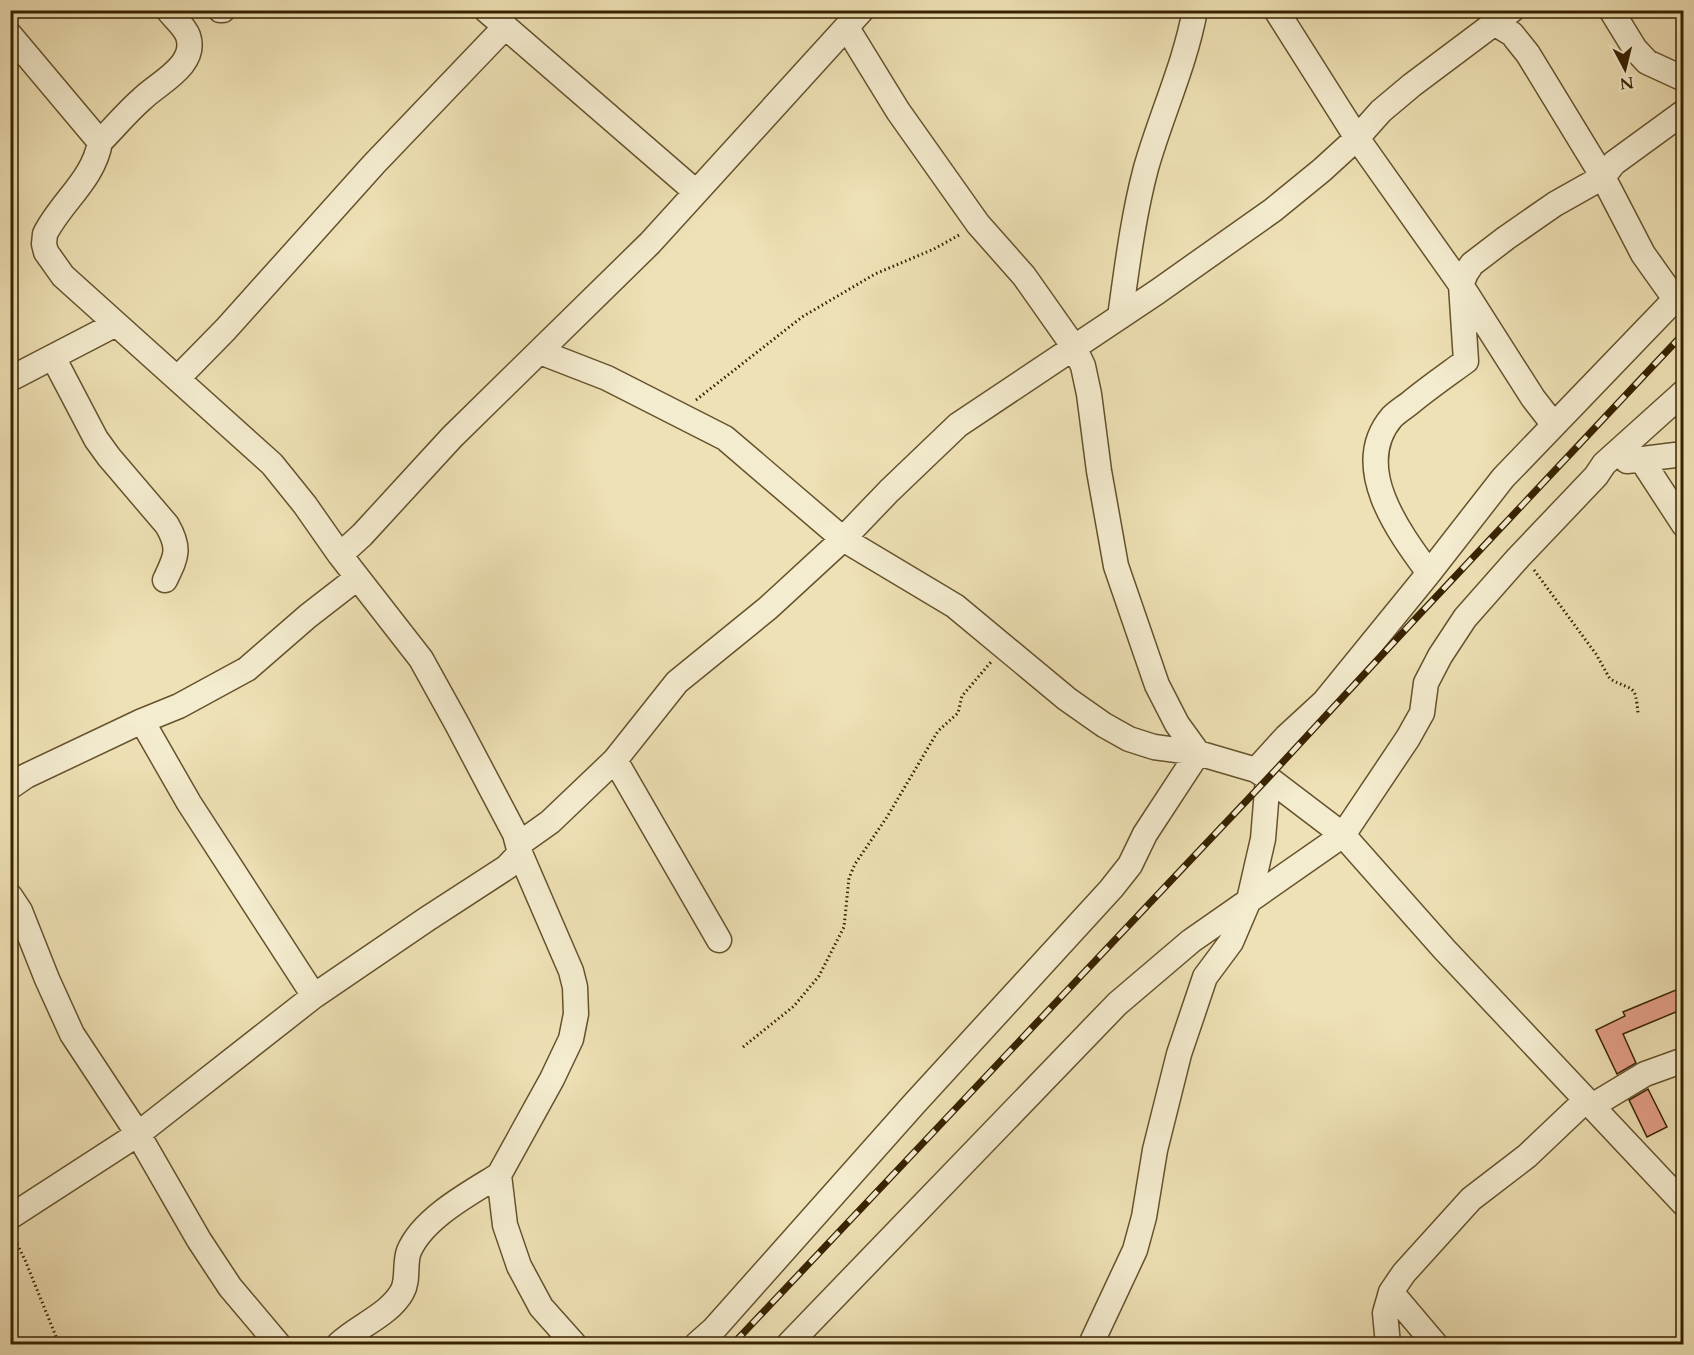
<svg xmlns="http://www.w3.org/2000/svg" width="1694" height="1355" font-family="Cardo,serif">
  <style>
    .building { fill: #e6a08a; stroke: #372200; stroke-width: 1.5 }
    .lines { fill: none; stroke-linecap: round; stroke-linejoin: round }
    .minor-casing { stroke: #65522d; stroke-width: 27 }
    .path { stroke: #372200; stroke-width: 3; stroke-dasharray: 1.5 3; stroke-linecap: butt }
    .minor { stroke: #f4eccf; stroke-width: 24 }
    .rail-casing { stroke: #372200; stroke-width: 7 }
    .rail { stroke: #f4eccf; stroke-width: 4.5; stroke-dasharray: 14; stroke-linecap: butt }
  </style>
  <rect width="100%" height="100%" fill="#eee1b5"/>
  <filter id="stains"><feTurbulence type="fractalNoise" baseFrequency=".00333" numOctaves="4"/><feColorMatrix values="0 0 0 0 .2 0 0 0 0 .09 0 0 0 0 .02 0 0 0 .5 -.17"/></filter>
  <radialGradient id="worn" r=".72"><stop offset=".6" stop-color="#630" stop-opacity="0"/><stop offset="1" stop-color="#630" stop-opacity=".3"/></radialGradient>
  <path class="building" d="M1683 987V1009L1623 1034 1636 1063 1617 1074 1596 1030 1625 1016 1623 1012Z
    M1648 1089 1667 1127 1647 1137 1629 1100Z"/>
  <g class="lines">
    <defs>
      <path id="minor" d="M220 10H223
        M486 10 696 192
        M1276 10 1357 138 1461 285 1533 398 1554 425
        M1611 10 1635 49 1647 62 1684 79
        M1494 23 1512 34 1528 54 1603 177 1643 254 1675 299
        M10 35 100 142C94 179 61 202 45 234L44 244 46 252 63 276 272 464 305 505 340 555 421 659 457 724 515 834 520 853 571 971 575 987 576 1014 571 1039 552 1079 499 1175 505 1225 519 1266 541 1307 574 1344
        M100 142C114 128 127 112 142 99 158 83 198 65 188 36 185 27 174 18 168 10
        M1120 317C1127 267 1133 217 1146 168 1161 115 1185 65 1195 10
        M540 352 607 378 725 438 843 539 955 606 1067 699 1104 725 1129 739 1154 747 1198 753 1256 770 1268 778 1343 835 1444 949 1684 1204
        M53 357 96 439 109 457 167 525C181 549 176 557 165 580
        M178 378 226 329 374 164 505 27
        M10 379 116 324
        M1641 459 1684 525
        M1627 461 1675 455
        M340 555 362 535 452 437 650 243 862 10
        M1429 573C1398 531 1350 466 1392 417 1397 412 1405 407 1410 403 1428 388 1447 375 1466 361L1461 285 1466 273 1472 264 1506 238 1555 204 1603 177 1614 163 1684 112
        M142 721 189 803 314 996
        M615 760 719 940
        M1256 770 1286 737 1324 702 1429 573 1503 478 1684 290
        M10 787 26 776 142 721 179 706 247 669 308 616 357 578
        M519 844 550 822 615 760 677 682 768 608 843 539 889 491 958 425 1157 292 1273 210 1322 170 1357 138 1381 111 1412 85 1512 10
        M10 896 20 911 47 979 72 1034 138 1134 199 1240 230 1287 278 1344
        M1592 1106 1645 1074 1684 1060
        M10 1217 138 1134 314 996 427 919 507 867 520 853
        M1391 1292 1435 1344
        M339 1344C358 1326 389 1315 402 1292 409 1280 404 1264 409 1251 423 1218 470 1193 499 1175
        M697 1344 714 1329 914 1104 1111 889 1130 865 1145 834 1198 753 1177 724 1157 685 1116 566 1099 471 1089 394 1083 366 1074 347 1024 276 978 224 898 111 847 28
        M789 1344 1117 1004 1191 941 1343 835 1408 738 1422 713 1426 683 1440 656 1465 618 1518 558 1596 476 1604 464 1684 392
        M1091 1344 1135 1250 1144 1217 1155 1150 1179 1054 1205 977 1231 942 1249 900 1263 839 1268 778
        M1388 1344 1385 1313 1391 1292 1404 1273 1471 1199 1527 1156 1586 1100"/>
    </defs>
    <use href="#minor" class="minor-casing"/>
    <path class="path" d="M696 400 802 317 875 274 934 249 961 234
      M1534 570 1596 654 1610 679C1634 692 1635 683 1638 713
      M743 1047 794 1006 819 976 844 927 849 878 855 864 887 817 938 731 958 713 962 696 991 662
      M13 1236 25 1260 59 1344"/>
    <use href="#minor" class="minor"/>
    <defs>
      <path id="rail" d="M733 1344 1268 778 1418 616 1684 333"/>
    </defs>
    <use href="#rail" class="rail-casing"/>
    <use href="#rail" class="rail"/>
  </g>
  <rect width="1694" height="1355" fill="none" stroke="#eee1b5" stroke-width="36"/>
  <rect x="12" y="12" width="1670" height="1331" fill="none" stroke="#372200" stroke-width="3"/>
  <rect x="18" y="18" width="1658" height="1319" fill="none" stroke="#372200" stroke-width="1.5"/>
  <g transform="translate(1625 69) rotate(173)" stroke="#f4eccf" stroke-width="4.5" paint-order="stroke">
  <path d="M0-4.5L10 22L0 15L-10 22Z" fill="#372200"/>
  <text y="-9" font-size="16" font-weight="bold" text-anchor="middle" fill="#372200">N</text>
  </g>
  <rect width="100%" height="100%" filter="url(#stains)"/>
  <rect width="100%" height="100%" fill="url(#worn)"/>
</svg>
